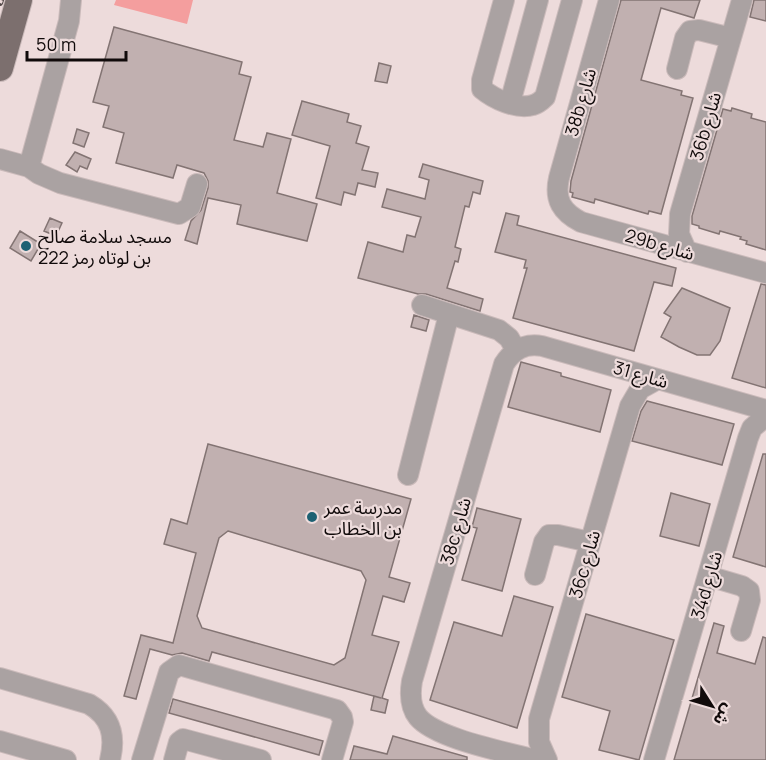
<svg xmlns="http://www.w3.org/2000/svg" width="766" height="760" font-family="Manrope,'Noto Sans Arabic',sans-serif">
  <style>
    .green { fill: #f49e9e }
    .building { fill: #c1b0b0; stroke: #837473; stroke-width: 1.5; fill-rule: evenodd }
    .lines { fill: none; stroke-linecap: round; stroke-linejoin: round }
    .minor-casing { stroke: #cababa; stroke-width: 22 }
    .major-casing { stroke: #cababa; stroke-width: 28 }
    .minor { stroke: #aaa2a2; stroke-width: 20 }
    .major { stroke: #7c6f6e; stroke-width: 26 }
    .rail-casing { stroke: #524848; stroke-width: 6 }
    .rail { stroke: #eddbdb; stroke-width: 4; stroke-dasharray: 11; stroke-linecap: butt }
    .poi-dot { fill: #1d6173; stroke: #eddbdb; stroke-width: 2 }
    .labels { text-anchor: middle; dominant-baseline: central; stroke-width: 4.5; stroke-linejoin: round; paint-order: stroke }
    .street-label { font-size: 18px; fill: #100a0a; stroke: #eddbdb }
    .poi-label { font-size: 18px; fill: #100a0a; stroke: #eddbdb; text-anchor: start }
  </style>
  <rect width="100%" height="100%" fill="#eddbdb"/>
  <path class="green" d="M116 0H193L187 24 114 5Z"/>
  <path class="building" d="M621 0H700L694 18 661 8 641 80 682 91 681 95 693 98 661 214 649 211 648 214 595 199 594 203 572 197 573 193 570 192 571 181Z
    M754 0H766V21L750 17Z
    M114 27 242 62 239 74 251 77 234 140 263 147 267 133 291 139 277 193 317 204 307 241 237 224 241 205 208 198 197 244 185 240 191 221 201 210 208 188V181L204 173 177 165 173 178 116 163 124 133 103 127 109 106 93 102Z
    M379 63 391 66 387 83 375 81Z
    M302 101 349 114 347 122 361 126 356 143 369 147 362 170 378 173 375 187 358 183 355 195 344 192 341 205 316 198 330 146 292 135Z
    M732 108 752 114 751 118 766 122V250L746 244 747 241 740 239 741 237 720 231 719 234 699 228V226L692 224V216L723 109 731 111Z
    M77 129 89 133 84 147 73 143Z
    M75 152 91 159 87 169 80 166 77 172 66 165Z
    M423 164 483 181 480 194 473 192 469 207 465 206 455 247 461 249 458 262 455 261 447 288 483 299 480 311 426 294H418L358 278 368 242 403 252 407 235 415 237 421 217 382 207 387 189 425 199 429 180 419 177Z
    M506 213 519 216 517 225 676 268 672 286 654 282 634 351 513 318 527 268H524L526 260 495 252Z
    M50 218 62 223 56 236 44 231Z
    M20 231 41 244 31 261 10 248Z
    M761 284 766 285V388L732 378Z
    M682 288 730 308 720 341 710 355H697L679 347 661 337 671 317 664 313Z
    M414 315 429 320 426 331 411 327Z
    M521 362 561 373V376L611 390 600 432 508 407Z
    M647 401 734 424 722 465 632 441 641 411Z
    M208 444 411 499 389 577 410 583 404 602 383 596 372 635 399 642 382 698 388 700 385 713 371 710 374 696 381 698 212 652 209 661 182 653 172 655 150 649 136 699 124 696 141 635 173 643 196 553 164 544 171 519 187 524ZM228 531 361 571 366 580 345 658 334 665 202 628 197 616 219 538Z
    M763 454H766V567L733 557Z
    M671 493 710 504 699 546 660 536Z
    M477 508 521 519 502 591 462 580 477 528 472 527Z
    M514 596 553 607 517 728 430 700 454 622 502 636Z
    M586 614 674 640 639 760 599 750 610 711 562 697Z
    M714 623 724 626 717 653 755 664 763 637 766 638V760H674Z
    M173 699 323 741 319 755 169 713Z
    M393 736 467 757V760H350L354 746 387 754Z"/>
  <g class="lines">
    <defs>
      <path id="minor" d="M504 0 482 80V89C494 99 517 110 533 105 537 104 542 100 545 97L572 0
        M609 0 559 178C554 200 562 212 581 222L766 273
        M677 69 685 38 690 31 699 30 731 38
        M510 103 538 0
        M0 159 29 167 39 174 60 183 179 214 190 207 197 184
        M29 167 69 21 71 0
        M687 252 679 234 680 214 742 0
        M422 305 499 330 509 338 516 350
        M408 475 449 314
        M535 575 544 542 549 535H558L590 542
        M708 576 742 586 749 591 750 600 741 631
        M0 678 89 704C111 717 116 735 110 760
        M0 741 66 760
        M142 760 169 672 179 665 337 710 342 717 343 722 332 760
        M174 760 179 742 183 739 261 760
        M535 760C507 752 436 739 418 717 410 707 410 693 412 681L504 364C513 350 524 343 542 346L766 410
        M547 760 539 742V719L630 406 640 389 658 379
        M654 760 748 438 752 428 766 416"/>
      <path id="major" d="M0 68 19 0"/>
    </defs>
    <use href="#minor" class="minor-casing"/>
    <use href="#major" class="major-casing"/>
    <use href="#minor" class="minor"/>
    <use href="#major" class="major"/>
    <defs>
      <path id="rail" d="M0 3 1 0"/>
    </defs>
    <use href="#rail" class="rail-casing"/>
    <use href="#rail" class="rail"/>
  </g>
  <g class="poi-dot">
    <circle cx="26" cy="246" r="6"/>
    <circle cx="312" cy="517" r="6"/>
  </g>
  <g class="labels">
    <g class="street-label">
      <text transform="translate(580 102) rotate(-74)">38b شارع</text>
      <text transform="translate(705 126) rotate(-74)">36b شارع</text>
      <text transform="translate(660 244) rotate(16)">29b شارع</text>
      <text transform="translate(641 374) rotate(16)">شارع 31</text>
      <text transform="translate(455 531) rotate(-74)">38c شارع</text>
      <text transform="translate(584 564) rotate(-74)">36c شارع</text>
      <text transform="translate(706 585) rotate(-74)">34d شارع</text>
    </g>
    <g class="poi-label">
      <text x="38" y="236">مسجد سلامة صالح<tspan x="38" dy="21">بن لوتاه رمز 222</tspan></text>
      <text x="324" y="507">مدرسة عمر<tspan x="324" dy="21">بن الخطاب</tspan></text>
    </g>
  </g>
  <g transform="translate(712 706) rotate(127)" stroke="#eddbdb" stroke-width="4.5" paint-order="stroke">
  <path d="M0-4.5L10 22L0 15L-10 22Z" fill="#100a0a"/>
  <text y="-9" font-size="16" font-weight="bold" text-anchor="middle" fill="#100a0a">ش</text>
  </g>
  <path d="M27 51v9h99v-9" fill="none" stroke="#100a0a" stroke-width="3"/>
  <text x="36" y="51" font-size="18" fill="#100a0a" stroke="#eddbdb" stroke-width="4.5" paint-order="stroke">50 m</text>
</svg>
